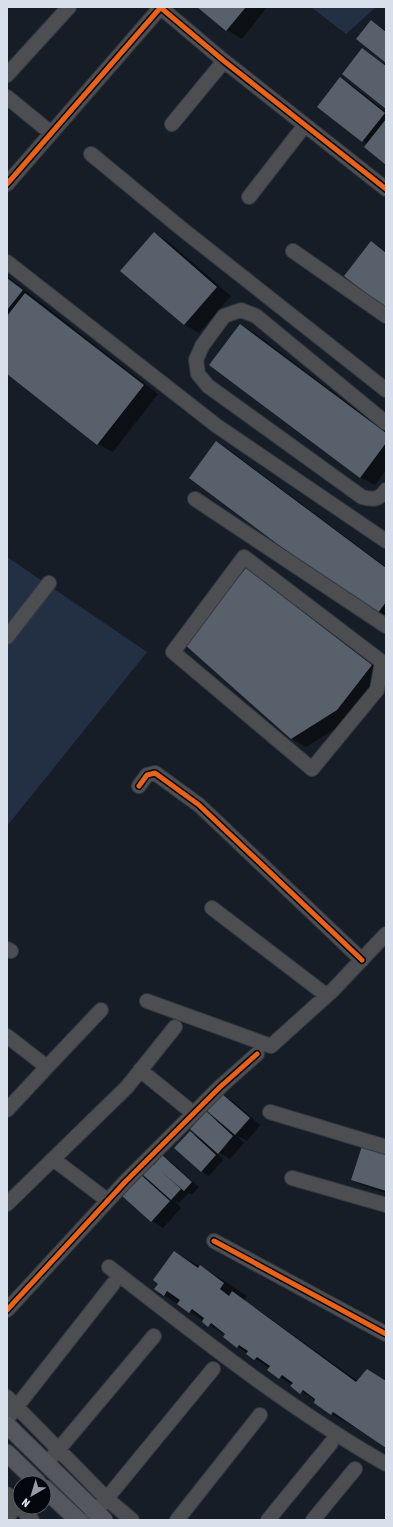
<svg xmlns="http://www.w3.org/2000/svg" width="393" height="1527" font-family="'Asap Condensed',sans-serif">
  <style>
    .green { fill: #233044 }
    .shadow { fill: #0007 }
    .building { fill: #58606c }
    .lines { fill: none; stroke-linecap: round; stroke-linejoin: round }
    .minor-casing { stroke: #343941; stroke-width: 16 }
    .major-casing { stroke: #343941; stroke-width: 19 }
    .minor { stroke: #4c4e52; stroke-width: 14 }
    .major { stroke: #54585e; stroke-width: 17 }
    .cycleway-casing { stroke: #03060d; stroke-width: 8 }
    .cycleway { stroke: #ea6118; stroke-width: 5 }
  </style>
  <rect width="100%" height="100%" fill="#171d27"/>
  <path class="green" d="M311 7H376L346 34Z
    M7 557 147 652 7 826Z"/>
  <path class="shadow" d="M198 7H267L242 39 227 30Z
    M371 21 386 30V62Z
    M362 49 386 65V107Z
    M340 78 352 85 386 112V164L367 144 318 107Z
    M154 233 169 242 231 296 199 333 185 325 122 270Z
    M7 276 158 394 113 452 98 444 7 373Z
    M241 325 255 333 386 432V470L375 485 360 477Z
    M217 442 231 451 386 567V622Z
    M246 570 261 578 386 674 352 718 306 747 291 738Z
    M221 1094 233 1101 260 1125 247 1141 236 1135 244 1143 230 1159 216 1151 223 1160 209 1176 201 1171 190 1132 200 1138 206 1113 216 1119Z
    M386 1151V1193L364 1186 352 1180Z
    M162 1157 170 1161 199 1187 192 1195 189 1193 179 1203 174 1200 181 1208 163 1228 152 1221 123 1195 141 1175 149 1180 144 1174Z
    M175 1252 223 1280 247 1296 244 1300 358 1381 386 1382V1447L355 1426 354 1427 331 1414 316 1401 268 1369 269 1368 238 1347 225 1335 164 1295 159 1284Z
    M16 1517 21 1520H14Z"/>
  <path class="building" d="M197 7H246L226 31Z
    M371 20 386 32V63L356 39Z
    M362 48 386 66V109L342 74Z
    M340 77 385 113 362 142 317 107Z
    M386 119V165L364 147Z
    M154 232 217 287 184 325 120 271Z
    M371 241 386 253V309L344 276Z
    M7 278 23 290 7 310Z
    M25 293 144 385 97 445 7 374V316Z
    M240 324 386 433V443L360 478 209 365Z
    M216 441 386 568V602L375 617 189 478Z
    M246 568 372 665 337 710 291 739 184 644Z
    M221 1093 250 1118 235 1135 206 1110Z
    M206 1111 233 1136 218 1154 190 1129Z
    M190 1131 216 1155 201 1172 174 1148Z
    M363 1143 386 1150V1191L351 1180Z
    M162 1155 192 1182 184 1191 154 1165Z
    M152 1163 181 1189 171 1200 142 1174Z
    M140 1174 170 1201 151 1222 121 1195Z
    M174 1251 198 1268 200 1265 224 1283 220 1289 229 1296 232 1291 356 1382 367 1369 386 1381V1448L333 1412 331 1415 314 1403 315 1399 303 1390 300 1394 290 1386 293 1383 282 1375 279 1379 267 1370 270 1366 257 1357 254 1360 246 1354 248 1351 239 1345 237 1348 223 1337 225 1334 211 1323 208 1327 202 1322 204 1318 192 1309 189 1313 177 1304 180 1300 167 1291 164 1296 154 1289 158 1284 153 1280Z"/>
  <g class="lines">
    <defs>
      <path id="minor" d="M160 7 224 61 386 189
        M7 75 69 7
        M7 97 51 133
        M172 124 224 61
        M91 154 182 229 386 390
        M7 184 161 7
        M249 197 305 125
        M293 251 386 316
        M7 262 217 426 386 541
        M386 423 256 316 241 310 224 316 202 346 196 360 198 374 208 386 362 497C373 500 379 500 386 490
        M195 499 386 626
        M244 557 382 662 377 690 312 769 173 652Z
        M7 637 49 583
        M139 786 147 775 155 773 199 805 362 960
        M212 908 326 995
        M7 949 11 951
        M147 1001 271 1046 333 990 386 934
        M7 1036 47 1067 101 1010
        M140 1070 193 1113
        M7 1110 47 1067
        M270 1112 386 1147
        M53 1159 107 1200
        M292 1178 386 1205
        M7 1204 127 1087 175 1027
        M214 1241 386 1334
        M109 1267C198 1336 288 1408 386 1464
        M7 1310 125 1182 220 1087 257 1054
        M7 1397 107 1499 132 1520
        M7 1419 113 1284
        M53 1456 154 1336
        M7 1494 32 1520
        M7 1518 17 1505
        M89 1520 213 1369
        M177 1520 260 1415
        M268 1520 331 1443
        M313 1520 355 1469"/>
      <path id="major" d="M7 1425 104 1520
        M7 1453 38 1483
        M44 1488 78 1520"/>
    </defs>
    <use href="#minor" class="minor-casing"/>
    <use href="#major" class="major-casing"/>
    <use href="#minor" class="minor"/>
    <use href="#major" class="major"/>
    <defs>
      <path id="cycleway" d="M160 7 224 61 386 189
        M7 184 161 7
        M139 786 147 775 155 773 199 805 362 960
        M214 1241 386 1334
        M7 1310 125 1182 220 1087 257 1054"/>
    </defs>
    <use href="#cycleway" class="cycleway-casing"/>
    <use href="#cycleway" class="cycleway"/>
  </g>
  <rect width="393" height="1527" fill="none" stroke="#d8e0ec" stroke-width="16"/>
  <g transform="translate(32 1495) rotate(218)"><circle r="19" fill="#03060d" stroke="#585d66"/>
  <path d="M0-3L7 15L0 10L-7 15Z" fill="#949ca7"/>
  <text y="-6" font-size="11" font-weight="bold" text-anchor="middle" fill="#d8e0ec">N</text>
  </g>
</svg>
